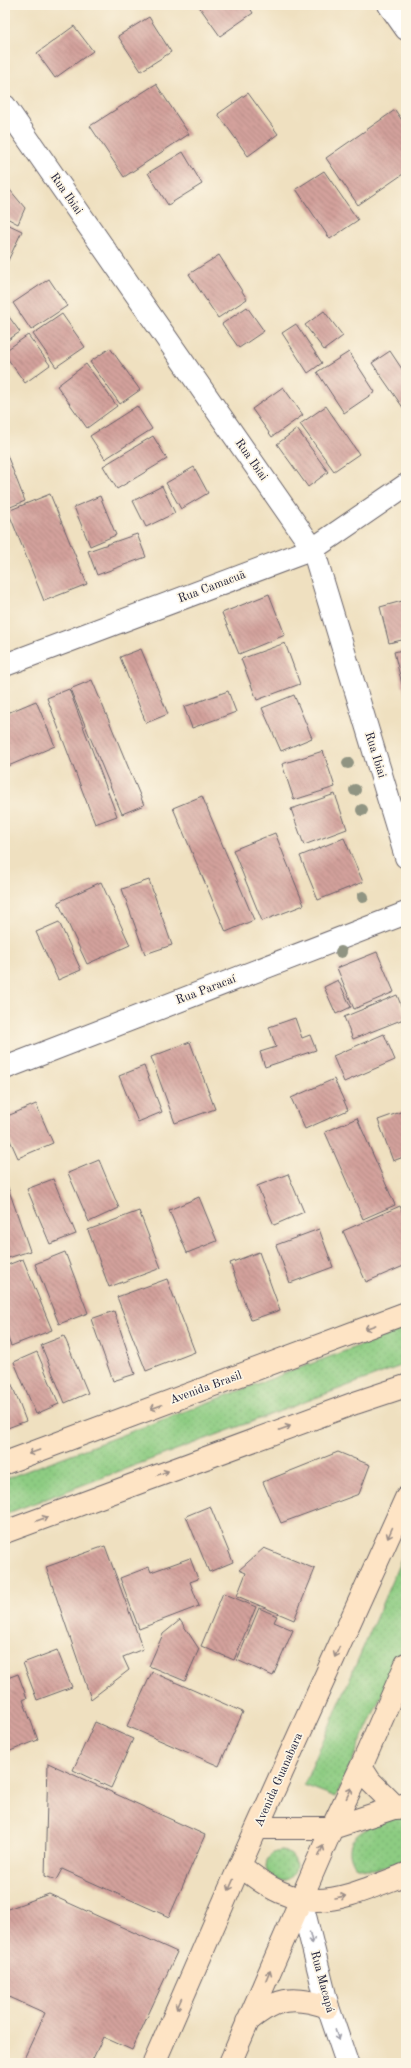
<svg xmlns="http://www.w3.org/2000/svg" width="411" height="2068" font-family="'Old Standard TT',serif">
  <style>
    .grass { fill: url(#grass-dots); stroke: #58775e }
    .building { fill: url(#building-back-hatch) }
    .lines { fill: none; stroke-linecap: round; stroke-linejoin: round }
    .street-casing { stroke: #6a646a; stroke-width: 24 }
    .secondary-casing { stroke: #6a646a; stroke-width: 24 }
    .street { stroke: #fff; stroke-width: 22 }
    .secondary { stroke: #fee4c5; stroke-width: 22 }
    .tree { fill: #909482 }
    .oneway { stroke: #9b8d87 }
    .oneway2 { stroke: #9c9ca7 }
    .labels { text-anchor: middle; dominant-baseline: central; stroke-width: 3.5; stroke-linejoin: round; paint-order: stroke }
    .street-label { font-size: 12px; fill: #22223b; stroke: #fcf5e5 }
  </style>
  <defs>
    <pattern id="grass-dots" width="8" height="8" patternUnits="userSpaceOnUse"><rect width="8" height="8" fill="#8dcc82"/><path d="M2 2h.1M6 6h.1" fill="none" stroke="#79af71" stroke-width="1.8" stroke-linecap="round"/></pattern>
    <pattern id="building-back-hatch" width="6" height="6" patternUnits="userSpaceOnUse"><rect width="6" height="6" fill="#d3a19b"/><path d="M-1 5l2 2M0 0l6 6M5-1l2 2" fill="none" stroke="#ab8380"/></pattern>
  </defs>
  <rect width="100%" height="100%" fill="#fcf5e5"/>
  <filter id="ink" filterUnits="userSpaceOnUse"><feTurbulence type="fractalNoise" baseFrequency=".025" numOctaves="2"/><feDisplacementMap in="SourceGraphic" scale="8" xChannelSelector="R" yChannelSelector="G"/><feConvolveMatrix kernelMatrix="1 2 1 2 8 2 1 2 1" color-interpolation-filters="sRGB"/></filter>
  <filter id="wash" filterUnits="userSpaceOnUse"><feTurbulence type="fractalNoise" baseFrequency=".012" numOctaves="4" result="noise"/><feDisplacementMap in="SourceGraphic" scale="16" xChannelSelector="R" yChannelSelector="G"/><feGaussianBlur stdDeviation="0.9" result="paint"/><feColorMatrix in="noise" values="0 0 0 0 0 0 0 0 0 0 0 0 0 0 0 0 0 1.4 0 .05"/><feComposite in="paint" operator="in"/></filter>
  <g filter="url(#wash)">
    <rect width="100%" height="100%" fill="#efe0c0"/>
    <path class="grass" d="M406 1328V1364L5 1514V1479Z
      M406 1548V1640L336 1797 304 1785Z
      M406 1814V1859C389 1865 373 1874 355 1866 334 1832 383 1822 406 1814Z
      M266 1866a15 15 0 1 1 30 0a15 15 0 1 1-30 0Z"/>
    <g id="blocks">
      <path class="building" d="M198 5H248L253 13 220 36Z
        M149 17 171 52 141 71 118 36Z
        M74 26 93 51 55 78 37 53Z
        M156 84 189 134 124 177 90 126Z
        M248 93 278 134 248 156 218 114Z
        M395 110 406 126V172L358 205 326 158Z
        M183 152 202 184 168 205 148 173Z
        M324 171 358 220 330 239 296 189Z
        M5 184 25 208 18 224 5 217Z
        M5 223 22 231 5 267Z
        M219 255 247 299 218 318 189 274Z
        M49 279 67 306 31 330 13 303Z
        M247 307 264 331 239 348 222 324Z
        M324 311 343 336 324 350 305 325Z
        M7 314 20 332 5 342V315Z
        M62 314 85 347 56 367 33 334Z
        M296 324 322 363 308 373 282 333Z
        M28 335 50 365 25 383 5 355V351Z
        M110 348 140 390 120 404 90 362Z
        M390 351 406 375V407L404 409 372 363Z
        M349 352 375 392 344 413 317 372Z
        M86 364 117 406 87 428 57 386Z
        M283 387 303 415 272 437 252 409Z
        M137 406 152 429 105 459 90 436Z
        M326 406 359 454 334 471 300 424Z
        M297 429 328 472 308 487 277 444Z
        M153 436 167 459 117 489 103 466Z
        M5 450 25 501 8 508 5 500Z
        M194 467 208 493 181 509 166 483Z
        M162 486 175 513 146 527 133 501Z
        M50 494 87 584 44 601 8 511Z
        M100 496 116 535 90 546 74 507Z
        M137 534 146 557 97 575 88 551Z
        M269 594 285 635 239 654 222 613Z
        M406 600V639L389 643 380 607Z
        M285 643 300 684 257 700 241 659Z
        M141 649 168 714 146 723 120 657Z
        M406 649V696H405L394 652Z
        M92 680 144 805 122 814 70 689Z
        M69 689 117 816 95 824 47 698Z
        M228 691 236 712 192 728 184 707Z
        M294 695 312 738 281 751 262 708Z
        M36 701 55 746 6 767 5 714Z
        M323 751 335 787 294 800 282 764Z
        M335 794 347 829 304 845 291 809Z
        M202 796 254 920 226 932 173 808Z
        M275 833 304 905 262 921 233 850Z
        M344 838 363 882 318 900 300 856Z
        M149 880 172 945 145 954 122 889Z
        M101 882 130 945 87 964 58 902Z
        M59 922 81 970 58 980 36 932Z
        M377 952 394 992 354 1009 337 968Z
        M338 980 351 1007 336 1014 324 987Z
        M397 995 406 1018 353 1039 344 1017Z
        M295 1018 302 1038 310 1035 316 1050 265 1067 260 1052 276 1047 269 1027Z
        M384 1034 395 1060 344 1082 333 1056Z
        M190 1042 215 1109 175 1123 151 1057Z
        M144 1066 162 1112 138 1122 119 1076Z
        M334 1079 348 1110 305 1129 291 1098Z
        M36 1104 53 1143 18 1158 5 1129V1117Z
        M406 1110V1156L393 1161 378 1120Z
        M357 1118 395 1205 363 1219 325 1132Z
        M99 1160 119 1208 89 1222 68 1173Z
        M288 1174 304 1212 274 1225 257 1186Z
        M5 1179 30 1251 5 1259Z
        M53 1179 76 1234 50 1244 27 1189Z
        M199 1197 217 1241 187 1253 169 1210Z
        M400 1206 406 1220V1265L366 1282 343 1231Z
        M139 1211 161 1268 109 1287 88 1230Z
        M319 1229 333 1267 290 1283 276 1245Z
        M65 1252 88 1313 59 1324 35 1264Z
        M259 1252 280 1310 251 1320 230 1263Z
        M23 1259 52 1330 11 1346 5 1331V1266Z
        M167 1279 195 1352 146 1371 117 1297Z
        M114 1311 135 1374 113 1381 91 1319Z
        M64 1336 88 1393 65 1403 41 1345Z
        M37 1352 59 1404 36 1414 14 1362Z
        M7 1372 26 1421 5 1429V1373Z
        M338 1452 370 1465 359 1494 281 1523 263 1482Z
        M210 1506 233 1562 209 1572 186 1516Z
        M105 1546 143 1649 123 1657 129 1670 91 1699 46 1567Z
        M264 1548 315 1569 294 1620 237 1596 246 1573 239 1570Z
        M190 1558 198 1579 190 1582 199 1606 139 1629 120 1578 149 1567 151 1572Z
        M223 1593 256 1607 234 1660 201 1646Z
        M259 1608 277 1616 274 1622 293 1630 273 1676 237 1660Z
        M180 1620 199 1649 185 1681 149 1666 163 1634Z
        M57 1650 72 1687 37 1700 23 1663Z
        M152 1672 243 1712 219 1766 127 1726Z
        M18 1674 27 1698 23 1700 38 1740 5 1753V1679Z
        M95 1722 133 1739 111 1788 73 1770Z
        M48 1763 205 1835 169 1917 62 1869 56 1880 45 1876Z
        M49 1894 177 1952 132 2050 103 2037 91 2063H22L45 2013 5 1995V1910Z"/>
    </g>
  </g>
  <g filter="url(#ink)">
    <use href="#blocks" fill-opacity="0" stroke="#6a646a" stroke-width="1"/>
    <g class="lines">
      <defs>
        <path id="street" d="M389 5 406 29
          M5 106 313 549 406 857
          M5 665 313 549 406 485
          M5 1068 406 913
          M301 1900 328 2007 347 2063"/>
        <path id="secondary" d="M5 1463 406 1313
          M5 1532 355 1403 406 1386
          M361 1767 370 1781 397 1808
          M257 1828H332L406 1804
          M240 1865C303 1920 338 1900 406 1874
          M247 2022C275 1998 293 1995 328 2007
          M154 2063 240 1865 406 1498
          M230 2063 332 1828 361 1767 406 1664"/>
      </defs>
      <use href="#street" class="street-casing"/>
      <use href="#secondary" class="secondary-casing"/>
      <use href="#street" class="street"/>
      <use href="#secondary" class="secondary"/>
    </g>
    <g class="tree">
      <circle cx="348" cy="763" r="6"/>
      <circle cx="355" cy="790" r="6"/>
      <circle cx="362" cy="810" r="6"/>
      <circle cx="363" cy="897" r="6"/>
      <circle cx="341" cy="952" r="6"/>
    </g>
    <defs><path id="oneway-shaft" d="M-6 0H5M1.5-3L5.5 0L1.5 3" fill="none" stroke-width="1.6" stroke-linecap="round" stroke-linejoin="round"/></defs>
    <g class="oneway">
      <use href="#oneway-shaft" transform="translate(370 1327) rotate(160)"/>
      <use href="#oneway-shaft" transform="translate(156 1407) rotate(160)"/>
      <use href="#oneway-shaft" transform="translate(285 1428) rotate(-20)"/>
      <use href="#oneway-shaft" transform="translate(34 1452) rotate(160)"/>
      <use href="#oneway-shaft" transform="translate(163 1473) rotate(-20)"/>
      <use href="#oneway-shaft" transform="translate(42 1519) rotate(-20)"/>
      <use href="#oneway-shaft" transform="translate(390 1533) rotate(114)"/>
      <use href="#oneway-shaft" transform="translate(337 1652) rotate(114)"/>
      <use href="#oneway-shaft" transform="translate(349 1793) rotate(-64)"/>
      <use href="#oneway-shaft" transform="translate(321 1851) rotate(-67)"/>
      <use href="#oneway-shaft" transform="translate(231 1885) rotate(114)"/>
      <use href="#oneway-shaft" transform="translate(340 1897) rotate(-10)"/>
      <use href="#oneway-shaft" transform="translate(268 1976) rotate(-67)"/>
      <use href="#oneway-shaft" transform="translate(179 2004) rotate(114)"/>
    </g>
    <g class="oneway2">
      <use href="#oneway-shaft" transform="translate(311 1938) rotate(76)"/>
      <use href="#oneway-shaft" transform="translate(337 2035) rotate(71)"/>
    </g>
  </g>
  <g class="labels">
    <g class="street-label">
      <text transform="translate(66 194) rotate(55)">Rua Ibiai</text>
      <text transform="translate(251 460) rotate(55)">Rua Ibiai</text>
      <text transform="translate(212 587) rotate(-21)">Rua Camacuã</text>
      <text transform="translate(375 755) rotate(73)">Rua Ibiai</text>
      <text transform="translate(206 990) rotate(-21)">Rua Paracaí</text>
      <text transform="translate(206 1388) rotate(-20)">Avenida Brasil</text>
      <text transform="translate(279 1780) rotate(-66)">Avenida Guanabara</text>
      <text transform="translate(322 1982) rotate(75)">Rua Macapá</text>
    </g>
  </g>
  <rect width="411" height="2068" fill="none" stroke="#fcf5e5" stroke-width="20"/>
</svg>
